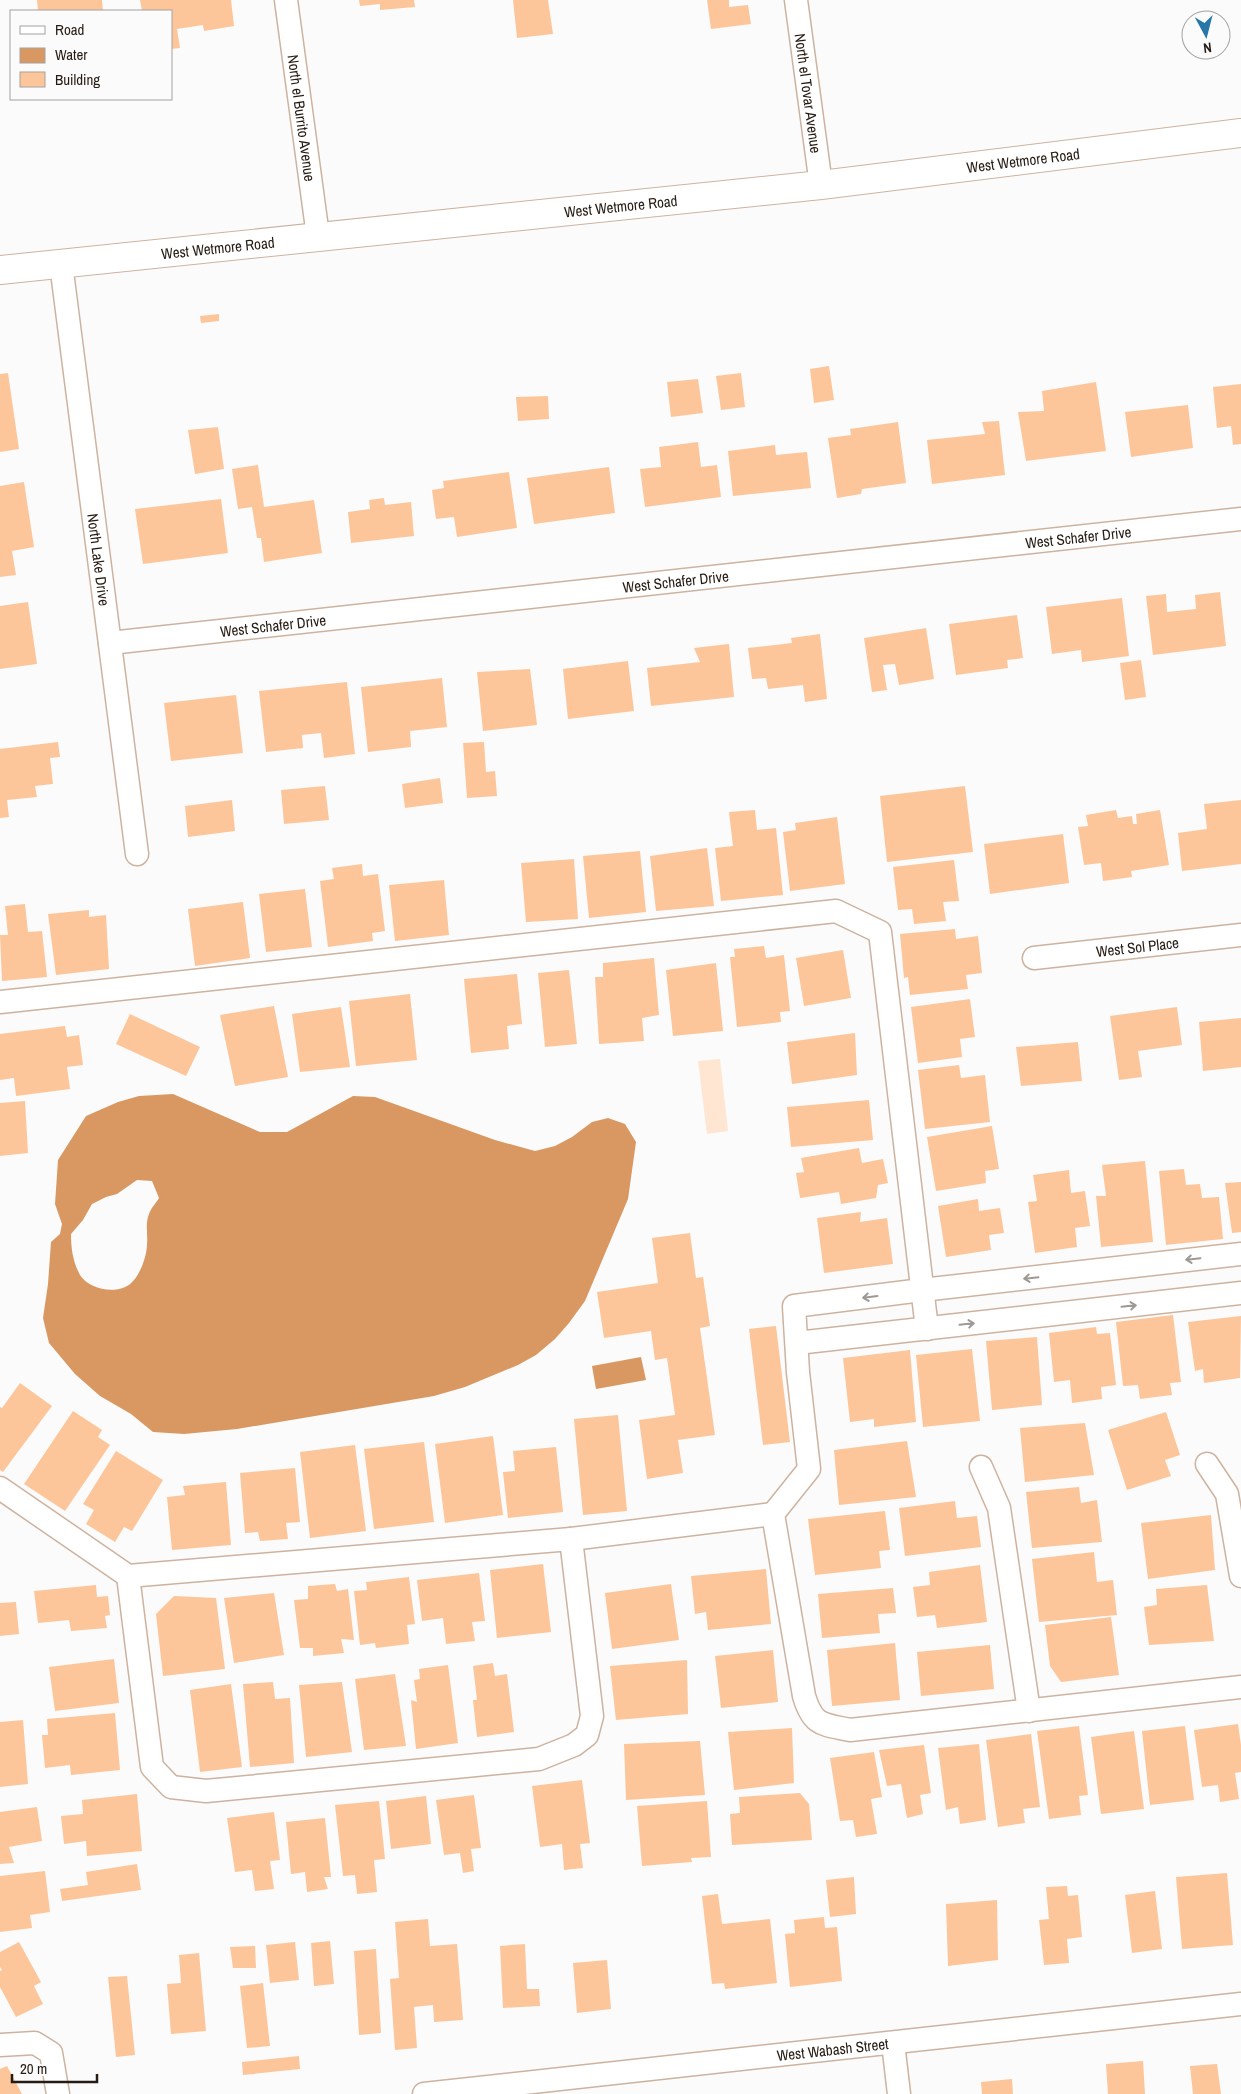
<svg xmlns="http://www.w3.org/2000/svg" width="1241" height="2094" font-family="'Archivo Narrow',sans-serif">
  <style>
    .green { fill: #fee6d2 }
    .water { fill: #d99861; fill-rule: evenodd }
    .building { fill: #fcc69a }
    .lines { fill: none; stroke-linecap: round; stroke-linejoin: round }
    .street-casing { stroke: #cdb39f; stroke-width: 25 }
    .primary-casing { stroke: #cdb39f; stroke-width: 30 }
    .street { stroke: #fff; stroke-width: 22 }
    .primary { stroke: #fff; stroke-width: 28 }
    .oneway { stroke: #9d9995 }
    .labels { text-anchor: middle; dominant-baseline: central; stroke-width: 4; stroke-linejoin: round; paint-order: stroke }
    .street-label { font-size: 15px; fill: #261c14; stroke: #fbfbfb }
  </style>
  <rect width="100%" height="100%" fill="#fbfbfb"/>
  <path class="green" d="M720 1059 728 1131 707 1134 698 1061Z"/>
  <path class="water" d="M173 1094 260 1132H287L353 1096 375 1097 495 1140 535 1151 555 1146 572 1137 592 1122 608 1118 625 1124 636 1142 628 1199 585 1301 569 1323 555 1339 536 1355 518 1365 465 1387 434 1396 237 1429 184 1434 153 1432 131 1414 100 1396 75 1374 49 1343 43 1318 48 1284 51 1242 60 1234 62 1224 55 1204 58 1160 86 1116 118 1102 139 1096ZM137 1180 152 1181 159 1198C156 1203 151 1208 149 1214 145 1224 148 1234 147 1244 147 1255 141 1272 134 1280 122 1296 90 1291 80 1275 73 1262 71 1249 71 1234L83 1220 92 1204 106 1197 117 1194Z
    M641 1357 646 1380 596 1389 592 1366Z"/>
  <path class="building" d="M37 0H102L103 11H38Z
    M140 0H231L234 26 204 31 203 25 177 29 180 48 171 49V11H142Z
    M359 0H414L415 7 380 10V4L360 6Z
    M513 0H548L553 34 517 38Z
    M707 0H729V7L748 5 751 24 711 29Z
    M219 314V321L201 323 200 316Z
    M829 366 834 400 814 403 810 369Z
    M8 373 19 449 0 452V374Z
    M741 373 745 407 721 410 716 376Z
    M698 379 703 413 671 417 667 382Z
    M1096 382 1106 451 1026 461 1018 412 1044 411 1042 391Z
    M1241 384V444L1233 445 1231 426 1217 428 1213 387Z
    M548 396 549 419 518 421 516 397Z
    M1188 405 1193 448 1131 457 1125 412Z
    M999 421 1005 475 932 484 927 440 985 434 982 422Z
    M898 422 906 483 862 489 861 494 837 498 828 438 851 435 850 429Z
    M218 427 224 469 195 474 188 430Z
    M698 442 701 467 717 465 721 497 645 507 640 469 661 467 659 447Z
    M775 445 776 455 807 452 811 488 733 496 728 451Z
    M258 465 264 507 314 500 322 553 264 562 261 538H257L252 507 238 509 232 469Z
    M609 467 615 513 534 524 527 478Z
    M509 472 517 528 457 537 454 517 436 519 432 490 444 488 443 481Z
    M24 482 34 547 12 551 16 575 0 577V486Z
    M384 498 385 505 411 502 414 536 351 543 348 512 370 509 369 500Z
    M221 499 228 553 143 564 135 509Z
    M1220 592 1226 646 1153 655 1146 596 1166 594 1167 612 1196 609 1195 595Z
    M1122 598 1129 656 1082 662 1081 650 1052 654 1046 607Z
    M28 602 37 664 0 669V606Z
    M1017 615 1023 658 1007 660 1008 668 956 675 949 624Z
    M926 628 934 679 899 685 895 664 883 665 887 690 872 692 864 638Z
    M820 634 827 699 805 702 803 685 768 689 766 678 752 679 748 648 792 643 791 638Z
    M729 644 734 697 651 706 647 668 700 662 694 648Z
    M1141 660 1146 697 1125 700 1120 663Z
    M628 661 634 711 568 719 563 669Z
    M530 669 537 725 483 731 477 672Z
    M442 678 447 727 410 731 411 747 368 752 361 687Z
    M347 682 355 754 324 758 321 733 302 735 303 748 266 752 259 691Z
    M236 695 243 753 171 761 164 703Z
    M58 742 60 757 50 758 53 784 35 786 37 797 7 800 9 817 0 818V749Z
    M484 742 486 772 495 771 497 796 467 798 463 743Z
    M440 778 443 803 405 808 402 784Z
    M325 786 329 820 284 824 281 790Z
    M965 786 973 852 887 862 880 796Z
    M232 800 235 831 188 837 185 806Z
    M1241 800V864L1182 871 1178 833 1207 829 1204 804Z
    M755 810 757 830 776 828 783 895 721 901 715 848 733 846 729 812Z
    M1116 810 1118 818 1132 816 1133 824H1137L1136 814 1160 810 1169 865 1131 871 1132 877 1103 881 1101 863 1084 865 1078 827 1088 826 1086 815Z
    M837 817 845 884 790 891 783 832 796 830 795 823Z
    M1063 834 1069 883 990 894 984 844Z
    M707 848 714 906 656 911 650 856Z
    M640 851 646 912 589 918 583 856Z
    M574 859 578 919 526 922 521 863Z
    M954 860 959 901 943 902 946 921 914 924 912 909 898 910 893 867Z
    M362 864 363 876 378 874 385 931 372 933 373 941 328 947 320 881 334 879 332 868Z
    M444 880 449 935 395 941 389 885Z
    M305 889 312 947 266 952 259 894Z
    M243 902 250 958 195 966 188 909Z
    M25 904 28 932 42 931 47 977 2 981 0 935H8L5 906Z
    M89 910V917L106 915 109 969 56 975 48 914Z
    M955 929 956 939 978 936 982 973 966 975 968 989 910 995 908 977 904 978 900 934Z
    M764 946 766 958 784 955 790 1011 780 1012 781 1022 737 1027 730 957H735L734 949Z
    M843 950 851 998 804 1006 796 958Z
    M654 958 659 1015 642 1018 644 1041 599 1044 595 977H603V963Z
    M716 963 723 1031 673 1036 666 970Z
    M569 970 577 1044 545 1047 538 973Z
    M517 974 522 1024 507 1026 509 1049 471 1053 464 979Z
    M410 994 417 1060 356 1066 349 1001Z
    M970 999 975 1037 960 1039 962 1057 918 1063 911 1007Z
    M274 1006 288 1077 235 1086 220 1015Z
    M341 1007 350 1067 300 1072 292 1014Z
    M1177 1007 1182 1045 1138 1051 1142 1077 1119 1080 1110 1016Z
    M130 1014 200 1047 186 1076 116 1044Z
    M1241 1018V1067L1203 1071 1199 1022Z
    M65 1026 67 1037 79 1035 83 1065 67 1067 70 1089 16 1096 14 1078 0 1080V1034Z
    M855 1033 857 1075 792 1084 787 1042Z
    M1078 1042 1082 1081 1021 1086 1016 1047Z
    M959 1065 961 1078 985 1075 990 1122 925 1129 918 1070Z
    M869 1100 873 1140 791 1147 787 1107Z
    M25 1101 28 1153 0 1156V1103Z
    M992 1126 999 1169 985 1171 986 1183 936 1191 927 1137Z
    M859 1148 862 1163 883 1159 888 1183 878 1185 876 1198 841 1204 839 1192 800 1198 796 1173 804 1172 801 1158Z
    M1145 1161 1153 1242 1101 1247 1096 1196H1106L1102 1165Z
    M1184 1169 1186 1185 1200 1184 1202 1198 1219 1197 1223 1239 1166 1245 1159 1171Z
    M1069 1170 1071 1193 1085 1191 1090 1226 1075 1228 1077 1247 1035 1253 1028 1202 1037 1201 1033 1175Z
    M1241 1182V1232L1232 1233 1225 1183Z
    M978 1199 979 1211 1000 1208 1004 1233 989 1235 991 1250 946 1257 938 1206Z
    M861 1212 860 1222 887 1218 893 1264 824 1273 817 1218Z
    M690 1233 696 1278 703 1277 710 1326 700 1328 715 1435 678 1440 683 1473 647 1479 639 1420 675 1415 667 1358 655 1360 651 1331 604 1338 597 1292 658 1283 652 1238Z
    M1173 1315 1181 1382 1170 1383 1172 1395 1140 1399 1138 1385 1123 1386 1116 1322Z
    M1241 1316 1240 1378 1204 1383 1203 1369 1195 1371 1188 1322Z
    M776 1326 790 1442 763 1445 749 1329Z
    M1096 1327 1097 1334 1110 1333 1116 1385 1101 1387 1102 1399 1072 1403 1070 1380 1054 1382 1049 1333Z
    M1037 1337 1042 1405 992 1410 986 1341Z
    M972 1349 980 1421 923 1427 916 1355Z
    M910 1350 916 1422 874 1427V1419L850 1422 843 1358Z
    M20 1383 52 1406 3 1472 0 1470V1407L2 1408Z
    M73 1411 102 1430 98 1437 110 1445 65 1511 24 1484Z
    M1166 1412 1180 1455 1165 1460 1171 1476 1127 1490 1108 1430Z
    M618 1415 627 1511 583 1515 574 1419Z
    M1085 1423 1094 1475 1025 1482 1020 1428Z
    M493 1436 503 1515 445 1523 435 1444Z
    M907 1441 916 1497 839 1505 834 1450Z
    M424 1442 434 1522 374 1529 364 1449Z
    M355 1445 366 1531 310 1538 300 1452Z
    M556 1447 563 1512 508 1518 503 1472 515 1471 513 1451Z
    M116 1451 163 1480 132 1531 124 1527 115 1542 86 1524 94 1510 83 1504Z
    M295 1468 300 1522 286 1523 288 1539 260 1541 258 1532 245 1533 240 1473Z
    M226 1482 231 1545 172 1550 167 1497 185 1495 183 1486Z
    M1079 1487 1081 1503 1097 1500 1102 1542 1032 1548 1026 1492Z
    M955 1501 957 1518 977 1516 981 1547 905 1556 899 1508Z
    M885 1511 890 1550 879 1551 881 1568 815 1575 808 1519Z
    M1211 1515 1215 1570 1148 1579 1141 1523Z
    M1094 1552 1097 1582 1113 1580 1117 1615 1039 1622 1032 1559Z
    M543 1564 551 1632 497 1638 490 1570Z
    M980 1565 987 1622 937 1628 935 1615 917 1617 913 1587 930 1585 929 1572Z
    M766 1569 771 1624 708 1630 706 1612 695 1614 691 1576Z
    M479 1573 485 1621 472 1622 475 1641 446 1644 443 1618 422 1621 417 1580Z
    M409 1577 415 1624 407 1625 409 1644 376 1648 375 1643 360 1645 354 1591 367 1590 366 1582Z
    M335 1584 337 1591 348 1589 354 1640 341 1639 344 1653 313 1656V1648H300L294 1600 308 1599V1586Z
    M671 1584 679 1640 612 1649 605 1593Z
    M96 1585 97 1597 108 1596 110 1615 105 1616 107 1628 71 1631 69 1620 38 1623 34 1591Z
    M1207 1585 1214 1641 1149 1645 1144 1607 1157 1605 1156 1589Z
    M893 1588 896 1613 878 1614 880 1633 822 1638 818 1594Z
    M274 1593 284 1655 234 1663 224 1598Z
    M174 1596 216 1598 225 1669 163 1676 156 1614Z
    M16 1602 19 1634 0 1636V1603Z
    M1111 1617 1119 1675 1061 1682 1050 1666 1045 1625Z
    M895 1643 900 1700 832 1706 827 1650Z
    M990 1645 994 1689 921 1696 917 1652Z
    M773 1650 778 1702 721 1708 715 1656Z
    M114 1659 119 1703 55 1711 49 1667Z
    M687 1660 688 1714 616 1720 610 1666Z
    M493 1663 495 1676 507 1674 514 1732 477 1737 473 1700H477L473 1666Z
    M448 1665 458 1743 416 1749 411 1700 417 1702 414 1680 420 1679 419 1669Z
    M395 1674 406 1746 364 1750 355 1679Z
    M273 1682 275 1699 290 1698 294 1763 250 1767 243 1684Z
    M342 1682 352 1752 306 1757 299 1685Z
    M231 1684 242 1767 200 1772 190 1690Z
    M115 1713 120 1770 71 1775 70 1765 45 1768 42 1735H48L47 1719Z
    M23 1720 28 1784 0 1787V1722Z
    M1238 1724 1241 1745V1772L1235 1773 1239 1799 1220 1802 1218 1785 1202 1787 1194 1730Z
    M1079 1726 1088 1795 1079 1796 1081 1815 1049 1819 1037 1731Z
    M1185 1726 1194 1800 1150 1805 1142 1731Z
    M792 1728 794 1783 734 1790 728 1732Z
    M1134 1731 1144 1809 1101 1814 1091 1737Z
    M1031 1734 1040 1807 1023 1809 1025 1823 998 1827 986 1740Z
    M700 1741 705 1795 626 1800 624 1744Z
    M979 1744 986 1820 960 1824 958 1807 946 1810 938 1748Z
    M924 1745 931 1793 920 1795 923 1814 907 1818 901 1784 887 1786 879 1750Z
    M874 1752 882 1797 871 1799 877 1834 856 1837 853 1820 840 1821 830 1758Z
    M582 1780 590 1843 580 1844 583 1868 564 1870 562 1844 540 1847 532 1786Z
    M800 1793 809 1804 812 1840 732 1845 730 1814 740 1813 739 1797Z
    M137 1794 142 1851 87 1856 86 1841 64 1844 61 1816 83 1814 82 1800Z
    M474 1795 481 1848 471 1849 474 1871 463 1873 460 1853 444 1855 436 1800Z
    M426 1796 431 1844 391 1849 386 1801Z
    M379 1801 385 1859 374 1860 377 1892 357 1894 355 1875 343 1876 335 1805Z
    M707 1801 711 1857 691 1858 692 1862 642 1866 637 1806Z
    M37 1807 42 1841 9 1847 14 1863 0 1864V1812Z
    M274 1812 280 1860 270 1861 274 1889 255 1891 252 1870 235 1872 227 1818Z
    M325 1818 331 1877H324L328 1889 307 1892 305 1872 291 1874 286 1822Z
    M137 1864 141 1890 62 1901 60 1889 88 1885 86 1872Z
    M45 1871 50 1912 30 1915 32 1928 0 1932V1876Z
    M1227 1873 1233 1945 1182 1949 1176 1877Z
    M854 1877 856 1914 830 1917 826 1880Z
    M1067 1886 1068 1896 1078 1895 1082 1937 1067 1939 1069 1963 1044 1965 1039 1920 1049 1919 1046 1887Z
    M1155 1891 1162 1949 1132 1953 1125 1895Z
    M718 1894 722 1924 770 1919 777 1983 725 1989 724 1983 712 1984 702 1896Z
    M997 1900 998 1960 948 1966 946 1904Z
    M824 1917 825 1928 837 1927 842 1981 790 1987 785 1934 795 1933 794 1920Z
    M428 1919 430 1946 457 1944 463 2020 434 2022 433 2005 414 2007 417 2048 395 2050 390 1979 399 1978 395 1922Z
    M330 1941 334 1984 314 1986 311 1943Z
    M19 1942 41 1982 34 1986 43 2004 16 2017 0 1987V1971L2 1970 0 1967V1952Z
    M295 1942 299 1980 270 1983 266 1945Z
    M525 1944 527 1989H539L540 2006 503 2008 500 1946Z
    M255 1946 256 1968H233L230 1947Z
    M376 1949 381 2033 359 2035 354 1951Z
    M199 1953 206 2031 171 2034 167 1984 181 1983 179 1955Z
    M607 1960 611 2009 577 2013 573 1963Z
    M127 1976 135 2055 116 2057 108 1977Z
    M263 1983 270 2046 247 2048 240 1986Z
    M299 2056 300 2069 243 2075 242 2062Z
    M1143 2061 1145 2094H1108L1106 2064Z
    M1217 2064 1221 2094H1193L1190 2066Z
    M7 2066 22 2094H0V2069Z
    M1012 2079 1013 2094H982L981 2082Z"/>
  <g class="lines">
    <defs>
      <g id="street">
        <path id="s1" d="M286 0 318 236"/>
        <path id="s2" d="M796 0 821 185"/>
        <path id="s3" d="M61 264 137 854"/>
        <path id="s4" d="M110 643 1241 519"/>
        <path id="s5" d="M1034 958 1241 935"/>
        <path d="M0 1002 836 911 880 932 927 1329"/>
        <path d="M1241 1254 922 1290 794 1306 798 1372 809 1469 773 1514 804 1696C813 1726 822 1724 850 1730L1241 1687"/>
        <path d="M797 1343 1241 1293"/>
        <path d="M1207 1464 1227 1494 1241 1576"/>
        <path d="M981 1467 999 1508 1029 1711"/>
        <path d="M0 1488 128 1576 571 1539 773 1514"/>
        <path d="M128 1576 152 1767 171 1787 206 1791 539 1759 574 1745 587 1735 592 1716 571 1539"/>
        <path d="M893 2043 899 2094"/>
        <path d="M0 2045 35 2043 51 2053 58 2094"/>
        <path id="s6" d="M424 2094 1241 2004"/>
      </g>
      <g id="primary">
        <path id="s7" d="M0 270 821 185 1241 133"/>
      </g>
    </defs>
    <use href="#street" class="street-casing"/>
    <use href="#primary" class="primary-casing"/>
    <use href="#street" class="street"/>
    <use href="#primary" class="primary"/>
  </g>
  <defs><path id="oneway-shaft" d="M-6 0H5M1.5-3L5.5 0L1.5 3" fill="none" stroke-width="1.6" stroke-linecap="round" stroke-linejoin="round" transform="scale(1.25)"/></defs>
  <g class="oneway">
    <use href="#oneway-shaft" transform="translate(1193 1259) rotate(174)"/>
    <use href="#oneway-shaft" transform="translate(1031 1278) rotate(174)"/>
    <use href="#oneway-shaft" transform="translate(870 1297) rotate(173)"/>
    <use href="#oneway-shaft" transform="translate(1129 1306) rotate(-6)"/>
    <use href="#oneway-shaft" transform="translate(967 1324) rotate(-6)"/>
  </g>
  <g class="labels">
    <g class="street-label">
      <text stroke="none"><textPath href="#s2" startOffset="94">North el Tovar Avenue</textPath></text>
      <text stroke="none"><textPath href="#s1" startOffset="119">North el Burrito Avenue</textPath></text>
      <text stroke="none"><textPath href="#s7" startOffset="1029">West Wetmore Road</textPath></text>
      <text stroke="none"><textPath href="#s7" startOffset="624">West Wetmore Road</textPath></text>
      <text stroke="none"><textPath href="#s7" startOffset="219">West Wetmore Road</textPath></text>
      <text stroke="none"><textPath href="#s4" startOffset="974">West Schafer Drive</textPath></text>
      <text stroke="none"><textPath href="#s3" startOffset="298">North Lake Drive</textPath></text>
      <text stroke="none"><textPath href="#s4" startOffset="569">West Schafer Drive</textPath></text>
      <text stroke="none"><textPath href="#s4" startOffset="164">West Schafer Drive</textPath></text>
      <text stroke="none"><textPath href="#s5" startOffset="104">West Sol Place</textPath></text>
      <text stroke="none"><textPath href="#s6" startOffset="411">West Wabash Street</textPath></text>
    </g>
  </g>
  <rect x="10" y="10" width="162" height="90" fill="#fbfbfb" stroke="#a6a29f"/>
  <rect x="20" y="26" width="25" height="8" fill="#ffffff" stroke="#a6a29f"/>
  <text x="55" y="35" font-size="15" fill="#261c14">Road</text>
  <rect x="20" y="48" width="25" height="15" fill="#d99861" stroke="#a6a29f"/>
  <text x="55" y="60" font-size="15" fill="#261c14">Water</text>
  <rect x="20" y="72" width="25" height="15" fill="#fcc69a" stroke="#a6a29f"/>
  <text x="55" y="85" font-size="15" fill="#261c14">Building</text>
  <g transform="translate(1206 35) rotate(173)"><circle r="24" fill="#fbfbfb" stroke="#a6a29f"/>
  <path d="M0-4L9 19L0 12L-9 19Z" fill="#2777a8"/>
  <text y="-8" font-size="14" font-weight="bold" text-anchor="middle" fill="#261c14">N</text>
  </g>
  <path d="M12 2074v8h85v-8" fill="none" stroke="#261c14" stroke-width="2.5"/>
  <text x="20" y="2074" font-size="15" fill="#261c14" stroke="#fbfbfb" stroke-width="4" paint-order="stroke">20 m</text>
</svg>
